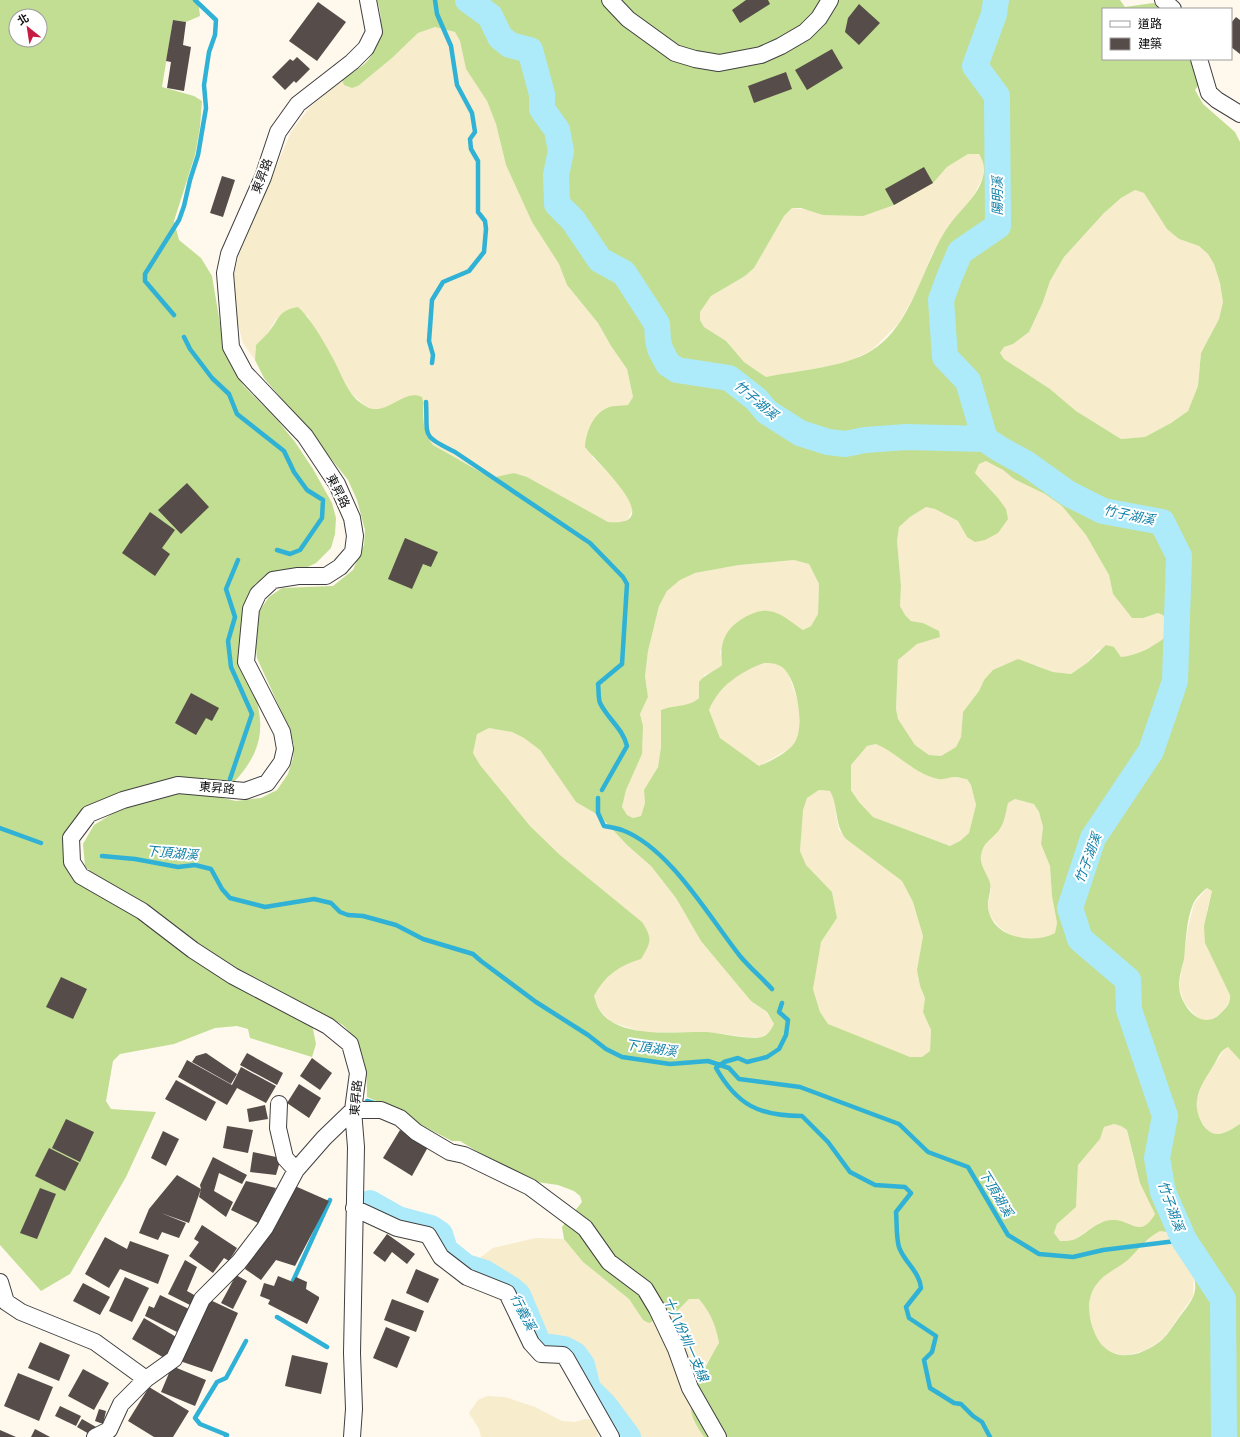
<svg xmlns="http://www.w3.org/2000/svg" width="1240" height="1437" font-family="Bitter,'Noto Sans TC',serif">
  <style>
    .farmland { fill: #f7eccb }
    .forest { fill: #c1de92; fill-rule: evenodd }
    .lines { fill: none; stroke-linecap: round; stroke-linejoin: round }
    .stream { stroke: #30b1d6; stroke-width: 4.5 }
    .river { stroke: #aeebfa; stroke-width: 26 }
    .building { fill: #564c49 }
    .minor-casing { stroke: #404040; stroke-width: 18 }
    .minor { stroke: #fff; stroke-width: 16 }
    .labels { text-anchor: middle; dominant-baseline: central; stroke-width: 4; stroke-linejoin: round; paint-order: stroke }
    .street-label { font-size: 12px; fill: #0d0d0d; stroke: #fff }
    .water-label { font-size: 13px; font-style: italic; fill: #0e7fa7; stroke: #fff }
  </style>
  <rect width="100%" height="100%" fill="#fff8ed"/>
  <path class="farmland" d="M435 27 455 32 460 41 466 69 487 101 496 124 506 165 532 222 559 264 567 285 598 323 611 346 627 369 633 397 628 405 606 408 592 457 610 474 629 498 633 509 627 520 620 523 608 522 527 477 514 473 491 478 433 445 427 438 424 428 423 416 386 408 374 410 365 406 346 388 307 315 276 319 268 333 256 345 255 360 243 343 236 317 233 278 239 254 291 132 310 107 342 80 344 85 352 88 358 86 392 58 418 33Z
    M968 154H979L984 162 983 177 971 200 950 224 932 254 918 289 899 323 872 350 844 364 766 377 744 362 726 341 704 327 700 320V312L711 296 745 276 754 268 784 216 792 208 809 210 933 183 947 167Z
    M1135 190 1144 193 1179 239 1199 246 1208 254 1214 264 1220 283 1223 302 1219 319 1201 353 1198 386 1188 411 1171 423 1145 437 1121 439 1076 411 1050 389 1004 359 1000 353 1004 347 1013 344 1029 332 1043 302 1050 281 1064 257 1104 213 1121 198Z
    M986 461 1003 470 1014 479 1045 494 1062 506 1086 535 1109 575 1113 594 1132 618H1143L1158 613 1164 615 1169 624 1170 634 1155 645 1133 656 1121 657 1114 647 1098 650 1087 663 1071 674 1053 672 1036 665 984 680 979 691 963 712 961 737 956 747 941 756 929 755 915 745 898 719 896 709 898 660 917 644 940 636 923 623 911 621 905 615 900 606 901 586 897 541 899 527 910 517 926 507 935 509 958 521 967 537 998 498 975 473 979 464Z
    M794 560 809 564 819 584 818 614 811 626 803 630 796 626 720 651 722 665 715 671 704 675 699 698 695 703 661 710V747L658 767 644 790 645 803 641 816 633 818 627 815 622 807 626 790 642 754 643 726 640 714 648 697 645 676 648 651 659 606 667 591 680 580 695 573 739 565Z
    M764 663H774L781 666 788 673 799 705V731L796 741 789 749 759 766 720 738 709 710 714 698 734 678 750 668Z
    M489 728 512 732 524 738 540 750 576 802 600 816 627 845 651 866 676 898 702 941 751 1001 766 1012 774 1024 771 1031 762 1037H748L706 1032H642L612 1022 599 1010 594 996 599 985 615 970 628 962 641 959 642 922 560 855 530 826 511 805 505 795 480 765 473 753 477 733Z
    M876 744 886 748 911 766 926 775 940 779 954 777 967 779 971 785 976 805 969 833 960 841 950 846 873 817 859 802 851 789 850 777 851 765 859 754 867 746Z
    M819 790 830 791 834 797 837 807 836 816 839 830 846 839 902 881 913 902 923 936 917 970 920 986 925 998 923 1012 931 1030 930 1052 922 1057H910L848 1033 828 1024 820 1012 813 989 817 958 821 942 837 918 832 892 806 865 800 851 802 810 807 798Z
    M1015 799 1035 804 1039 812 1043 827 1041 844 1050 866 1052 896 1057 923 1055 933 1047 937 1036 939 1013 937 999 927 990 916 988 906 991 889 981 866V852L988 841 1001 827 1008 803Z
    M1207 888 1212 891 1207 910 1205 943 1231 995V1000L1219 1015 1210 1020 1205 1021 1199 1019 1185 1004 1179 987 1188 928 1194 904Z
    M1226 1047 1230 1048 1240 1060V1124L1225 1133 1216 1134 1208 1131 1201 1121 1197 1112V1099L1203 1082Z
    M1114 1124 1121 1126 1127 1130 1134 1161 1155 1214 1150 1223 1143 1227H1133L1123 1222H1101L1072 1241H1060L1054 1233 1057 1224 1076 1207 1078 1165 1100 1139 1104 1127Z
    M1160 1230 1166 1232 1194 1276 1193 1296 1164 1338 1146 1350 1126 1356 1107 1351 1095 1336 1089 1313 1090 1294 1096 1283 1110 1271 1128 1260 1153 1235Z
    M536 1238 564 1239 583 1262 629 1299 643 1320 655 1322 670 1313H675L689 1299H699L707 1308 716 1326 719 1344 706 1364 693 1400 694 1422 704 1437H634L618 1413 594 1386 587 1362 582 1355 574 1347 540 1337 526 1300 519 1288 480 1265 481 1257 493 1248Z
    M487 1396 505 1397 535 1407 562 1421 575 1422 585 1419 594 1420 597 1426 598 1437H481L479 1429 469 1413 478 1400Z"/>
  <path class="forest" d="M0 0H198L200 16 186 22 173 20 162 87 194 96 202 101 200 127 195 155 174 221 179 240 201 258 212 276 224 347 231 365 243 385 278 421 295 442 313 469 332 503 336 518 335 534 331 548 316 563 301 570 270 575 255 584 249 595 252 687C267 726 262 752 234 782L100 804 66 857 129 910 312 1024 316 1044 312 1057 250 1038 248 1029 237 1026 215 1028 174 1044 120 1054 113 1061 106 1101 111 1109 156 1112 126 1177 70 1274 41 1291 0 1245ZM16 16H40V40H16Z
    M377 0H1120L1125 7 1153 3 1164 9H1103V59H1194L1200 83 1195 90 1203 104 1235 132 1240 142V1060L1228 1047C1221 1050 1218 1057 1215 1063 1208 1075 1199 1086 1197 1100 1195 1112 1203 1133 1217 1134 1226 1134 1233 1128 1240 1124V1437H704C698 1428 692 1420 691 1409 690 1393 710 1358 719 1343 716 1326 711 1313 699 1299H689L675 1313H670L649 1323 643 1320 629 1299 583 1262 564 1239 562 1227 582 1202 580 1196 574 1191 558 1185 537 1182 488 1158 460 1141H452L406 1117 395 1109 367 1097C367 1069 365 1046 343 1025L220 960 93 874 85 866 83 844 94 825 133 801 172 793 191 791 236 801 261 798 277 790 288 774 293 758 294 745 288 726 257 658 254 627 258 613 269 597 282 588 333 586 353 570 364 545 365 530 357 500 348 480 309 431 264 378 255 360 256 345C260 341 264 337 268 333 279 320 278 310 298 307 310 318 323 340 331 355 342 373 346 396 367 407 387 417 403 388 422 397L423 401C423 417 422 432 433 445L491 478 514 473 527 477 608 522C670 527 595 461 585 447 586 433 592 416 605 409 611 405 621 406 628 405L633 397 627 369 611 346 598 323 567 285 559 264 532 222 506 165 496 124 487 101 466 69 460 41 455 32 435 27 418 33 392 58 358 86 352 88 344 85 342 80C350 74 363 67 369 59 382 41 384 20 377 0ZM968 154H979C984 162 985 168 983 177 978 196 961 209 950 224 922 262 914 325 871 351 843 368 799 370 766 377L744 362 726 341 704 327 700 320V312L711 296 745 276 754 268 784 216 792 208H801L823 215 863 216 894 205 933 183 947 167ZM1135 190 1144 193 1167 229 1179 239 1199 246 1208 254 1214 264 1220 283 1223 302 1219 319 1201 353 1198 386 1188 411 1171 423 1145 437 1121 439 1076 411 1050 389 1004 359 1000 353 1004 347 1013 344 1029 332 1043 302 1050 281 1064 257 1104 213 1121 198ZM986 461 1003 470 1014 479 1045 494 1062 506 1086 535 1109 575 1113 594 1132 618H1143L1158 613 1163 615 1169 624 1170 634C1155 645 1141 655 1121 657L1114 647 1106 645 1087 663 1071 674 1053 672 1018 659 993 670 984 680 979 691 963 712 961 737 956 747 941 756 929 755 915 745 898 719 896 709 898 660 917 644 940 637 939 631 923 623 911 621 905 615 900 606 901 586 897 541 899 527 910 517 926 507 935 509 958 521 967 537 975 542 985 540 998 533 1008 519 1006 509 998 498 975 473 979 464ZM794 560 809 564 819 584 818 614 811 626 803 630C792 623 781 612 768 611 762 610 754 613 749 615 727 626 719 640 722 665 714 672 705 674 699 682V698C690 707 673 705 661 710V747L658 767 644 790 645 803 641 816 633 818 627 815 622 807 626 790 642 754 643 726 640 714 648 697 645 676 648 651 659 606 667 591 680 580 695 573 739 565ZM764 663C770 663 776 663 782 667 797 678 805 726 795 742 788 753 771 761 759 766L720 738 709 710C719 686 740 672 764 663ZM489 728 512 732 524 738 540 750 576 802 600 816 627 845 651 866 676 898 701 941 751 1001 767 1012 774 1024C771 1030 768 1035 762 1037 750 1040 720 1033 707 1032 676 1031 621 1040 600 1011 597 1007 596 1001 594 996 604 976 620 965 641 959 651 942 653 939 642 922L560 855 530 826 480 765 473 753 477 734ZM876 744C898 753 915 775 939 779 944 780 950 777 955 777 959 777 963 779 967 779L971 785 976 805 969 833 960 841 950 846 873 817 859 802 851 790V765L867 746ZM819 790 830 791C839 807 834 824 846 839L902 881 913 902 923 936 917 970 920 986 925 998 923 1012 931 1030 930 1051 922 1057H910L828 1024 820 1012 813 989 821 942 837 918 832 892 806 865 800 851 803 810 807 798ZM1015 799 1034 804 1039 812 1043 827 1041 844 1050 866 1052 896 1057 923 1055 933C1033 945 991 938 988 907 987 898 993 889 989 880 985 870 978 863 982 851 985 841 996 836 1001 827 1005 820 1006 811 1008 803ZM1207 888 1212 891 1204 926 1205 943 1230 995C1231 1003 1227 1007 1221 1013 1202 1033 1180 1006 1179 986 1179 977 1182 967 1184 959 1186 941 1186 921 1193 904 1196 898 1202 892 1207 888ZM1114 1124 1121 1126 1127 1130 1140 1183 1155 1214C1140 1240 1131 1219 1112 1220 1097 1220 1086 1235 1073 1240 1069 1241 1064 1241 1060 1241L1054 1233 1057 1224 1076 1207 1078 1165 1100 1139 1104 1127ZM1160 1231 1167 1232C1178 1249 1203 1275 1193 1297 1189 1306 1181 1314 1176 1322 1172 1327 1168 1334 1163 1339 1134 1363 1101 1363 1091 1322 1088 1309 1088 1296 1096 1285 1104 1273 1119 1268 1129 1259 1139 1249 1148 1237 1160 1231Z"/>
  <g class="lines">
    <path class="stream" d="M174 315 145 281V274L179 220 184 206 190 180 198 155 206 108 204 85 209 52 215 35 216 20 195 0
      M184 337 190 349 212 378 229 394 237 414 284 451 294 472 307 490 323 500 322 518 300 550 290 554 277 550
      M432 363 433 355 429 341 432 300 443 282 469 271 484 252 486 229 485 221 478 212V161L471 149 470 139 475 132 472 113 457 85 451 46 437 14 435 0
      M426 402C428 437 420 435 455 452L590 543 623 577 627 584 622 664 598 684C599 690 598 698 600 703 608 719 623 729 627 746L602 790
      M230 779 252 714 231 667 228 641 235 617 226 589 238 560
      M598 798V813L604 826C610 827 616 828 622 830 670 848 709 917 740 956 750 968 762 978 772 989
      M0 828 41 843
      M102 856 135 859 178 867 195 865 211 869 222 889 230 898 265 907 314 899 331 903 340 912 348 915 363 916 396 925 423 939 473 954 481 961 536 1002 588 1035 606 1049 622 1057 670 1064 708 1061 729 1068 739 1079 800 1087 899 1124 928 1152 968 1167 1008 1235 1039 1254 1073 1257 1103 1250 1184 1240
      M782 1003 779 1012 788 1020 786 1035 779 1049 767 1057 747 1062 738 1058 724 1062 716 1068C737 1105 759 1116 802 1116L828 1142 850 1172 875 1185 905 1187 911 1193 896 1212C897 1223 896 1237 899 1247 904 1262 920 1272 921 1288L906 1307 909 1318 936 1336 932 1352 924 1360 930 1388 954 1403 961 1404 973 1416 982 1422 990 1437
      M367 1101 377 1104
      M293 1281 330 1200
      M277 1317 327 1347
      M226 1437 227 1435 200 1424 195 1418 217 1382 226 1378 246 1341"/>
    <path class="river" d="M468 0 490 16 500 37 510 45 530 50 542 94V109L557 130 561 151 556 175 557 204 573 220 600 260 624 273 657 324 658 340 660 349 668 364 677 370 729 378 756 399 767 412 800 433 828 442 845 444 865 440 906 437 985 439 998 448 1027 464 1069 494 1103 511 1162 522 1179 556 1175 681 1151 751 1093 838 1070 908 1080 939 1128 980 1129 1010 1165 1116 1157 1158 1163 1192 1184 1240 1223 1299 1224 1437
      M985 439 968 381 945 357 941 300 949 278 960 252 998 226 997 96 975 66 994 14 996 0
      M370 1203 398 1219 431 1228 440 1234 445 1250 466 1267 485 1273 511 1289 518 1295 539 1345 564 1349 575 1355 582 1365 588 1389 605 1406 628 1437"/>
  </g>
  <path class="building" d="M746 0H768L770 4 740 23 732 10Z
    M318 2 346 22 317 61 289 41Z
    M859 4 880 23 859 45 845 32 848 18Z
    M1236 17 1240 20V54L1231 47V23Z
    M173 20 186 22 183 45 191 47 184 91 167 88 171 62 166 61Z
    M832 49 843 68 807 90 795 70Z
    M297 57 310 69 296 83 294 81 285 90 272 77 290 59 293 61Z
    M786 72 792 89 754 103 748 86Z
    M924 167 933 183 894 205 885 189Z
    M222 176 235 180 223 217 210 213Z
    M187 483 209 507 181 534 158 510Z
    M150 512 175 530 162 548 170 554 155 576 122 553Z
    M405 538 438 552 431 567 423 564 412 589 388 579Z
    M191 693 219 708 212 721 206 718 196 735 175 723Z
    M61 977 87 989 73 1019 46 1007Z
    M206 1053 237 1074 231 1084 192 1062 196 1056Z
    M247 1053 283 1073 277 1085 240 1065Z
    M312 1058 332 1073 320 1090 300 1076Z
    M187 1060 232 1085 241 1067 276 1086 266 1103 237 1088 227 1105 178 1077Z
    M176 1080 216 1102 206 1121 165 1099Z
    M299 1084 321 1098 309 1118 287 1103Z
    M265 1105 268 1119 249 1122 247 1109Z
    M66 1119 94 1132 80 1162 52 1148Z
    M227 1126 253 1130 248 1153 223 1148Z
    M400 1130 428 1147 412 1176 383 1158Z
    M163 1131 179 1139 166 1166 151 1158Z
    M49 1148 79 1163 65 1191 35 1176Z
    M253 1152 281 1158 276 1175 250 1172Z
    M213 1157 247 1175 242 1184 219 1173 214 1191 233 1202 226 1217 199 1197 201 1189 200 1185Z
    M177 1175 201 1189 189 1223 161 1213 186 1223 179 1238 162 1232 158 1240 139 1233 149 1209Z
    M246 1181 276 1188 260 1224 231 1210Z
    M295 1186 329 1201 295 1266 276 1260 261 1280 245 1269Z
    M40 1188 56 1194 37 1239 20 1233Z
    M202 1225 237 1248 229 1261 224 1258 213 1273 189 1256 199 1242 194 1239Z
    M387 1234 415 1254 407 1264 392 1252 385 1262 373 1253Z
    M105 1237 127 1249 130 1241 169 1255 158 1284 120 1269 109 1288 85 1274Z
    M185 1260 197 1267 187 1291 196 1296 192 1306 168 1294Z
    M416 1269 439 1279 428 1303 406 1293Z
    M236 1275 247 1281 233 1309 221 1303Z
    M278 1276 293 1282 296 1277 307 1282 306 1289 319 1297V1299L307 1324 268 1304 270 1300 260 1296 264 1283 274 1286Z
    M125 1277 149 1288 132 1322 109 1311Z
    M83 1283 110 1297 100 1315 73 1301Z
    M160 1295 189 1309 177 1332 145 1316 149 1306 154 1308Z
    M208 1299 238 1313 212 1372 177 1360Z
    M392 1299 424 1311 416 1332 384 1320Z
    M144 1318 178 1338 166 1359 132 1339Z
    M386 1327 410 1337 397 1368 373 1358Z
    M40 1342 70 1355 59 1381 28 1368Z
    M292 1355 328 1363 321 1394 285 1386Z
    M172 1366 206 1380 195 1406 161 1392Z
    M83 1369 109 1383 94 1410 68 1396Z
    M18 1373 53 1387 39 1421 4 1406Z
    M149 1387 189 1411 173 1437H154L128 1421Z
    M60 1406 81 1416 76 1426 55 1416Z
    M99 1409 106 1411 103 1424 95 1421Z
    M82 1419 96 1427 91 1435 77 1427Z
    M35 1429 50 1437H31Z
    M0 1430 16 1437H0Z"/>
  <g class="lines">
    <defs>
      <path id="minor" d="M610 0 628 19 675 53 695 59 719 63 761 55 781 46 805 32 819 18 830 0
        M1163 0 1173 9
        M1199 59 1209 93 1217 100 1240 114
        M279 1104 278 1128 285 1158 296 1170
        M354 1208 397 1228 428 1235 441 1257 467 1277 507 1293 531 1343 541 1354 563 1355 566 1358 611 1437
        M0 1282 6 1302 21 1312 95 1342 146 1379
        M95 1437 109 1430 121 1404 146 1379 174 1359 202 1299 239 1262 265 1228 296 1170 324 1138 353 1110H381L400 1118 416 1132 450 1152 464 1155 530 1187 585 1228 609 1262 645 1289 657 1309 676 1349 690 1388 718 1437
        M352 1437 354 1409 352 1353 356 1147 353 1110 358 1073 350 1044 328 1026 233 976 193 950 142 911 81 876 72 862 71 838 89 814 123 800 178 785 245 791 267 783 282 762 285 749 282 732 246 662 251 609 258 594 273 580 298 576H326L340 567 353 552 355 536 352 518 337 484 305 436 245 373 231 347 225 273 229 254 263 177 278 132 298 104 352 62 366 48 374 32 368 0"/>
    </defs>
    <use href="#minor" class="minor-casing"/>
    <use href="#minor" class="minor"/>
  </g>
  <g class="labels">
    <g class="street-label">
      <text transform="translate(262 176) rotate(-69)">東昇路</text>
      <text transform="translate(338 491) rotate(63)">東昇路</text>
      <text transform="translate(217 788) rotate(5)">東昇路</text>
      <text transform="translate(356 1098) rotate(-85)">東昇路</text>
    </g>
    <g class="water-label">
      <text transform="translate(997 196) rotate(-90)">陽明溪</text>
      <text transform="translate(756 400) rotate(40)">竹子湖溪</text>
      <text transform="translate(1129 515) rotate(12)">竹子湖溪</text>
      <text transform="translate(172 853) rotate(5)">下頂湖溪</text>
      <text transform="translate(1088 858) rotate(-69)">竹子湖溪</text>
      <text transform="translate(651 1048) rotate(8)">下頂湖溪</text>
      <text transform="translate(996 1193) rotate(59)">下頂湖溪</text>
      <text transform="translate(1171 1206) rotate(70)">竹子湖溪</text>
      <text transform="translate(523 1312) rotate(63)">行義溪</text>
      <text transform="translate(686 1339) rotate(66)">十八份圳一支線</text>
    </g>
  </g>
  <rect x="1102" y="8" width="130" height="52" fill="#ffffff" stroke="#9e9e9e"/>
  <rect x="1110" y="21" width="20" height="6" fill="#ffffff" stroke="#9e9e9e"/>
  <text x="1138" y="28" font-size="12" fill="#0d0d0d">道路</text>
  <rect x="1110" y="38" width="20" height="12" fill="#564c49" stroke="#9e9e9e"/>
  <text x="1138" y="48" font-size="12" fill="#0d0d0d">建築</text>
  <g transform="translate(28 28) rotate(330)"><circle r="19" fill="#ffffff" stroke="#9e9e9e"/>
  <path d="M0-3L7 15L0 10L-7 15Z" fill="#c61c41"/>
  <text y="-6" font-size="11" font-weight="bold" text-anchor="middle" fill="#0d0d0d">北</text>
  </g>
</svg>
